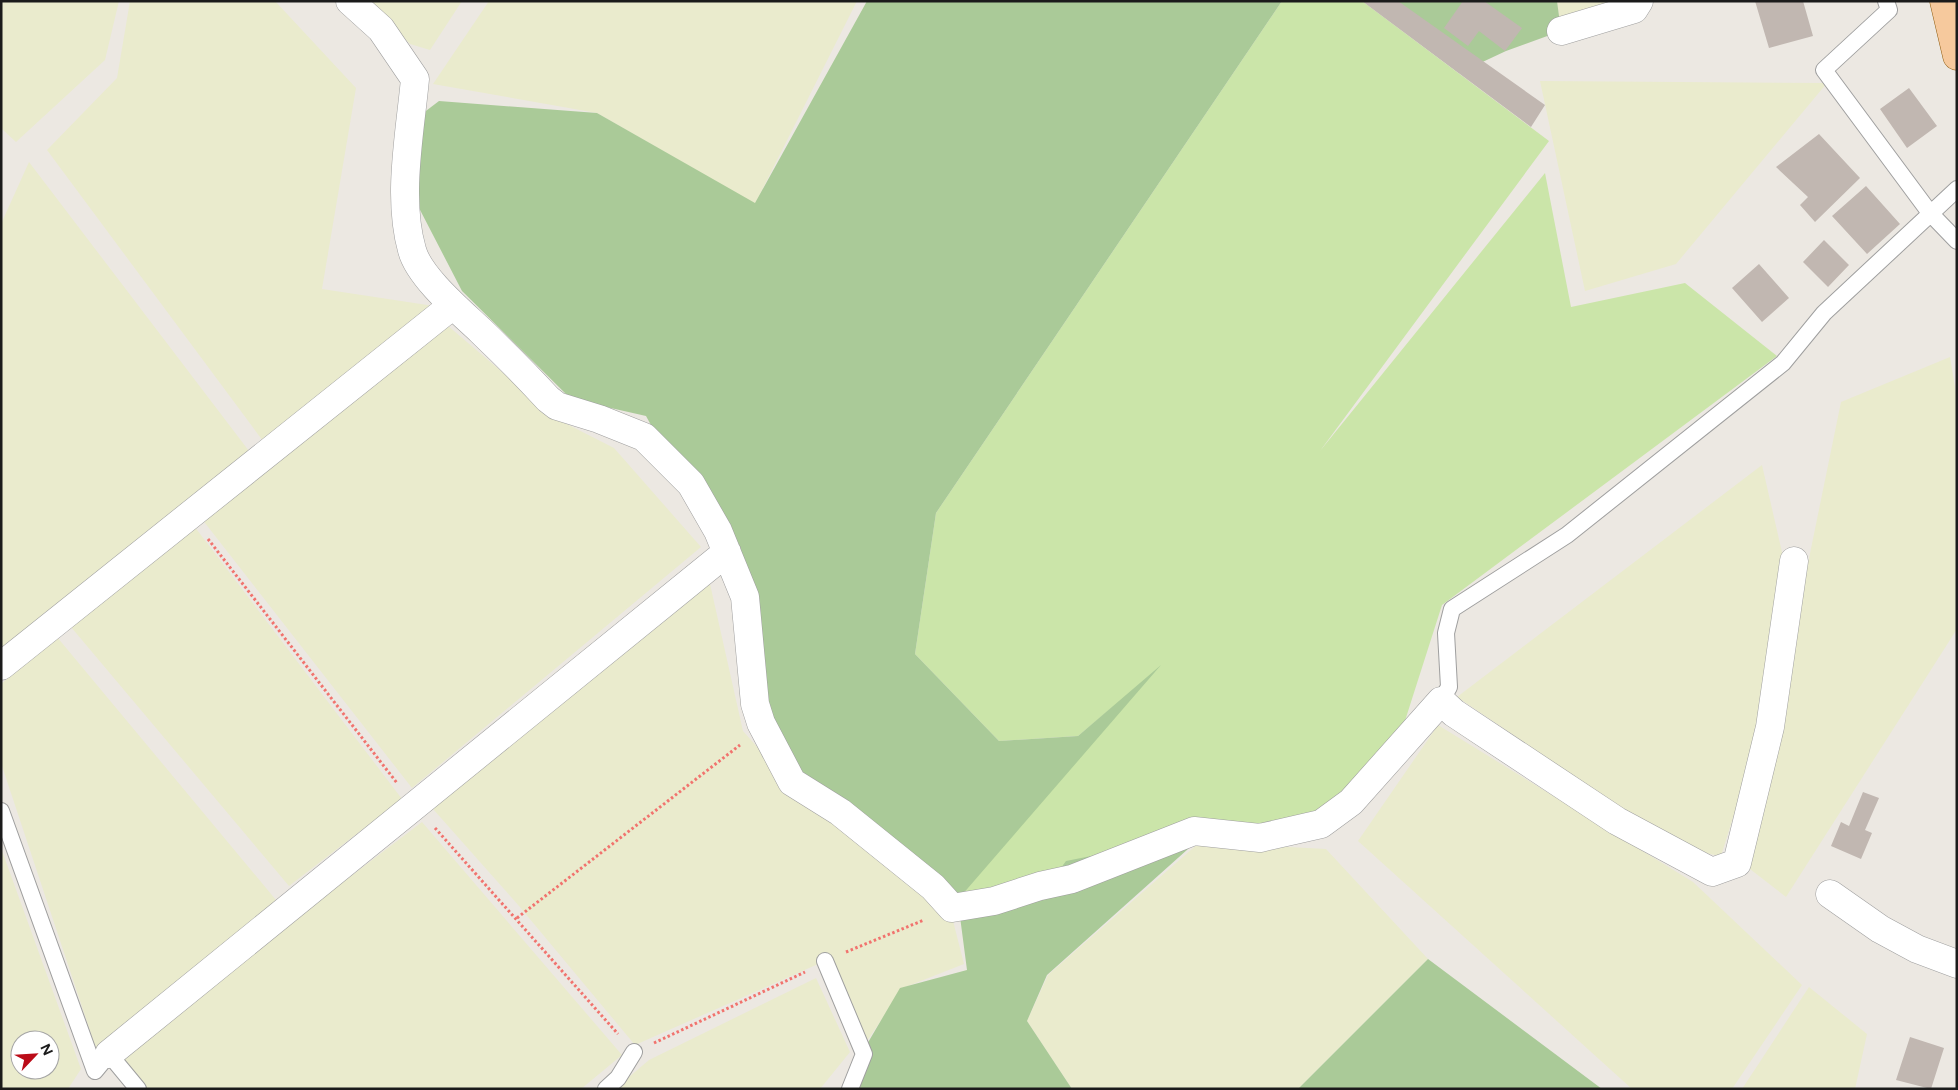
<svg xmlns="http://www.w3.org/2000/svg" width="1958" height="1090" font-family="Figtree,sans-serif">
  <style>
    .farmland { fill: #eaebcd; fill-rule: evenodd }
    .grass { fill: #cbe5a9 }
    .forest { fill: #aaca98 }
    .building { fill: #c1b7b1 }
    .lines { fill: none; stroke-linecap: round; stroke-linejoin: round }
    .service-casing { stroke: #9f9f9f; stroke-width: 18 }
    .minor-casing { stroke: #9f9f9f; stroke-width: 29 }
    .primary-casing { stroke: #8a5709; stroke-width: 29 }
    .path { stroke: #f1736e; stroke-width: 3; stroke-dasharray: 2.5 2.5; stroke-linecap: butt }
    .service { stroke: #fff; stroke-width: 16 }
    .minor { stroke: #fff; stroke-width: 28 }
    .primary { stroke: #f6c99d; stroke-width: 28 }
  </style>
  <rect width="100%" height="100%" fill="#ece8e2"/>
  <path class="farmland" d="M1 1H119L105 60 16 142 1 128Z
    M130 1H275L356 88 322 289 434 306 263 441 47 150 117 78Z
    M367 1H462L430 50 410 44Z
    M489 1H857L755 204 597 113 433 84Z
    M1557 1H1608L1561 31Z
    M1540 81 1827 83 1676 264 1585 291Z
    M29 162 249 451 1 649V224Z
    M447 325 557 419 614 448 701 547 412 788 198 514Z
    M1950 357 1957 399V629L1786 897 1746 866 1841 402Z
    M1762 465 1784 561 1759 735 1721 856 1682 849 1457 697Z
    M191 522 402 799 289 886 71 627Z
    M710 584 743 731 790 784 950 909 964 964 903 988 865 1044 825 961 635 1045 519 906 433 809Z
    M57 637 276 900 98 1055 1 763V684Z
    M1438 725 1693 882 1802 985 1732 1089H1632L1358 841Z
    M422 822 622 1055 581 1089H139L112 1058Z
    M1200 842 1326 849 1428 959 1298 1089H1072L1027 1021 1048 975Z
    M1 848 81 1069 68 1089H1ZM20 1040H50V1070H20Z
    M816 978 850 1052 820 1089H615L649 1060Z
    M1809 987 1867 1034 1855 1089H1742Z"/>
  <path class="grass" d="M1282 1H1362L1549 141 1320 451 1545 173 1571 307 1685 283 1777 356 1442 605 1403 727 1343 799 1293 824 1193 827 1050 884 955 903 1115 705 1078 736 999 741 915 654 936 513Z"/>
  <path class="forest" d="M867 1H1282L936 513 915 654 999 741 1078 736 1161 665 955 903 797 785 755 704 745 597 646 416 571 399 462 291 418 206V117L439 101 597 113 755 203Z
    M1363 1H1557L1561 31 1506 51 1459 73Z
    M1197 835 1188 849 1047 975 1027 1021 1072 1089H850L863 1051 900 988 967 970 959 909 1047 887 1066 861Z
    M1428 959 1602 1089H1298Z"/>
  <path class="building" d="M1362 1H1398L1545 105 1531 127Z
    M1463 1H1484L1522 28 1505 51 1479 31 1468 46 1444 28Z
    M1755 1H1803L1813 36 1769 48Z
    M1909 88 1937 126 1907 148 1880 109Z
    M1819 134 1860 178 1815 222 1800 205 1808 197 1776 167Z
    M1866 186 1900 224 1867 254 1832 216Z
    M1824 240 1849 265 1828 287 1803 262Z
    M1759 264 1789 298 1762 322 1732 288Z
    M1863 792 1879 798 1865 830 1872 833 1861 859 1831 846 1841 822 1849 826Z
    M1910 1037 1944 1048 1931 1089 1896 1080Z"/>
  <g class="lines">
    <defs>
      <path id="service" d="M1886 1 1889 10 1824 70 1930 213 1957 241
        M1441 701 1449 687 1446 633 1452 609 1567 535 1783 363 1824 313 1957 189
        M1 811 95 1071 109 1054 138 1089
        M825 961 864 1054 850 1089
        M606 1089 618 1078 634 1052"/>
      <path id="minor" d="M350 1 381 29 415 79C410 133 397 198 412 250 419 277 461 312 481 331 504 353 526 375 548 399L557 406 599 419 644 437 691 484 718 531 745 597 755 704 761 723 792 782 840 812 933 887 952 908 994 901 1040 886 1072 879 1194 831 1260 838 1321 824 1351 802 1441 701 1454 713 1617 821 1712 872 1737 863 1770 727 1794 561
        M1561 31 1634 9 1639 1
        M1 666 453 305
        M1830 894 1880 929 1917 949 1957 964
        M109 1054 727 552"/>
      <path id="primary" d="M1944 1 1957 56"/>
    </defs>
    <use href="#service" class="service-casing"/>
    <use href="#minor" class="minor-casing"/>
    <use href="#primary" class="primary-casing"/>
    <path class="path" d="M208 539 397 783
      M435 828 618 1034
      M517 918 740 745
      M846 952 924 920
      M654 1043 805 972"/>
    <use href="#service" class="service"/>
    <use href="#minor" class="minor"/>
    <use href="#primary" class="primary"/>
  </g>
  <rect width="1958" height="1090" fill="none" stroke="#1b1b1b" stroke-width="5"/>
  <g transform="translate(35 1055) rotate(65)"><circle r="24" fill="#ffffff" stroke="#a4a4a4"/>
  <path d="M0-4L9 19L0 12L-9 19Z" fill="#bb0c18"/>
  <text y="-8" font-size="14" font-weight="bold" text-anchor="middle" fill="#1b1b1b">N</text>
  </g>
</svg>
